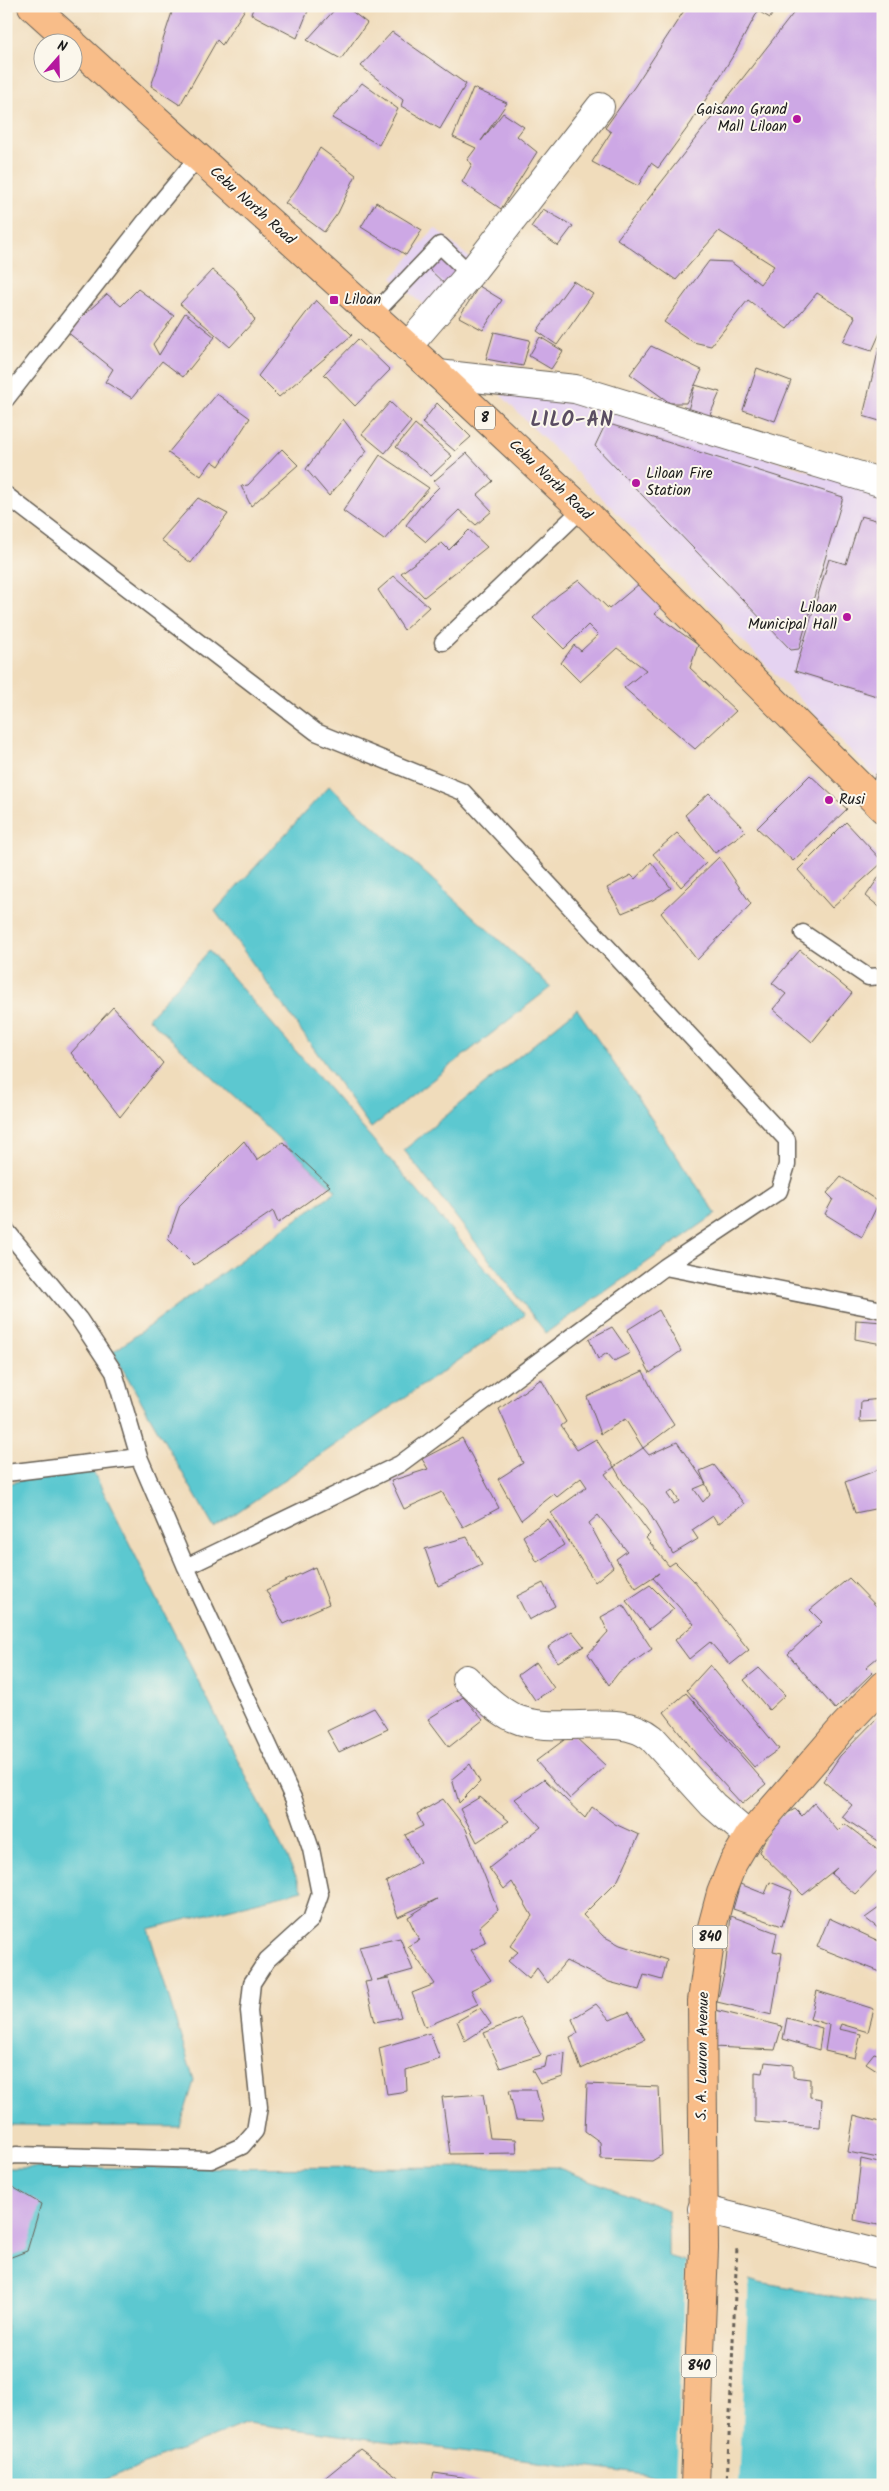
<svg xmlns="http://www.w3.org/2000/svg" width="889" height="2491" font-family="Kalam,sans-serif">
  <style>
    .built { fill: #e5d3f1 }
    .water { fill: #5bc8d0; stroke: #3c7276 }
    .pier { fill: #f0dcbb }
    .building { fill: #cda8e5; fill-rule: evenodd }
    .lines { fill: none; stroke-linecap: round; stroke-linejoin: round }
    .lane-casing { stroke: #665f54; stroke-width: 19 }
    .street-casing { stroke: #665f54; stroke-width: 30 }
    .primary-casing { stroke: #665f54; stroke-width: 30 }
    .highway-casing { stroke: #665f54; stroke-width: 30 }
    .path { stroke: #665f54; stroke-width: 3; stroke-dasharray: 4 4; stroke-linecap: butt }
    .lane { stroke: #fff; stroke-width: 16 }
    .street { stroke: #fff; stroke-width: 28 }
    .primary { stroke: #f8bd89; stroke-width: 28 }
    .highway { stroke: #f8bd89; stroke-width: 28 }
    .poi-dot { fill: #b5179e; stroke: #fbf7ec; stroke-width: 2 }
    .labels { text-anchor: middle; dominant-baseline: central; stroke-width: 4; stroke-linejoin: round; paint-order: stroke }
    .shield { fill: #fbf7ec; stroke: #5f5e5a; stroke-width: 1 }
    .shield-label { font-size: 14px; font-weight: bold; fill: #1c1c1c }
    .poi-label { font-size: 15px; fill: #1c1c1c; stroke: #fbf7ec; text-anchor: start }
    .street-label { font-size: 15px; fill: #1c1c1c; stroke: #fbf7ec }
    .district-label { font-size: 20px; font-weight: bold; letter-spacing: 1px; fill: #5a4d62; stroke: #fbf7ec }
  </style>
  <rect width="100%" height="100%" fill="#fbf7ec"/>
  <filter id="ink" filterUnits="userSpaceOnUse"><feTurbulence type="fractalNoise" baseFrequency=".02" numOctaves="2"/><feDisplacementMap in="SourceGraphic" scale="10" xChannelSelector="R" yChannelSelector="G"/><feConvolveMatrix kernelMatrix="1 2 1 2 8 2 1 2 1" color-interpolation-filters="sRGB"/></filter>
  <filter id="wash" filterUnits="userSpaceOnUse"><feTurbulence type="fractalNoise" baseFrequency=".0096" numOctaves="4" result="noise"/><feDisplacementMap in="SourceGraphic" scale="20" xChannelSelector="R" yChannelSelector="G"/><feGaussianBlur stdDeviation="1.12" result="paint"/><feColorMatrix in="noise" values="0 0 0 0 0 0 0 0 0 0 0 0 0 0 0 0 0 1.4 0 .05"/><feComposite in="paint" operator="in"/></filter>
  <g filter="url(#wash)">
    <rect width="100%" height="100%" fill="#f0dcbb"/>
    <path class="built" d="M435 228 486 272 442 321 392 278Z
      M500 394 567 396 883 494V784Z"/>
    <path class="water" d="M329 786 551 987 371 1128 215 911Z
      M209 951 525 1315 214 1528 113 1352 336 1191 148 1018Z
      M577 1009 716 1214 546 1333 404 1150Z
      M90 1465 303 1890 148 1929 194 2081 180 2127 6 2125V1484Z
      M556 2167 668 2210V2256L759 2283 883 2305V2485H750L653 2476 247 2423 92 2485H6V2168Z"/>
    <path class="pier" d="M686 2259 749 2277 739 2485 676 2480Z"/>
    <g id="blocks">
      <path class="building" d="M174 6H247L222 45 217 40 180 105 151 86 159 63 163 40Z
        M254 6H310L297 38 251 14Z
        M338 6H345L367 23 341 59 307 40Z
        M687 6H777L770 18 758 11 736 51 691 123 658 168 651 163 638 186 592 162 611 132 605 128 635 86Z
        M799 6H883V335L880 333 872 351 843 342 855 317 817 293 787 329 748 300 711 346 693 342 664 322 709 261 731 262 760 284 774 266 719 231 676 280 617 239Z
        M392 32 466 84 440 129 401 106 403 100 361 66Z
        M362 83 398 109 379 145 332 118Z
        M473 88 507 103 481 141 503 113 524 127 517 136 537 152 501 209 462 182 472 164 467 160 476 148 453 137Z
        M320 148 356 175 338 213 324 232 285 203 297 188Z
        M376 202 422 230 406 255 361 227Z
        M543 209 573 226 558 246 531 227Z
        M442 254 462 273 448 287 428 268Z
        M212 270 234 288 255 320 230 347 180 304Z
        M573 281 593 294 557 345 537 331Z
        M479 286 502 300 483 330 459 317Z
        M138 289 174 316 153 344 159 355 185 313 215 337 183 377 162 361 132 398 105 382 113 369 66 331 107 294 121 306Z
        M316 300 352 335 279 397 258 376Z
        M494 332 530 340 523 366 486 359Z
        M540 337 563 351 551 369 529 356Z
        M358 339 390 370 355 406 324 374Z
        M651 346 702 370 695 385 720 392 709 417 688 410 695 385 686 403H670L630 374Z
        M879 348 883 350V422L863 416Z
        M757 368 791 381 775 421 743 410Z
        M217 394 250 418 219 466 212 461 201 476 168 453Z
        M390 402 411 422 385 453 362 434Z
        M437 403 471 437 455 451 422 423Z
        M343 419 367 451 329 496 306 469Z
        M606 423 843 497 799 649 791 650 595 446Z
        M415 424 452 456 431 476 396 447Z
        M282 449 298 465 251 506 241 486 248 485Z
        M467 453 493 481 477 495 492 511 476 525 459 510 426 542 406 525 423 503 439 487 434 481Z
        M380 455 429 488 384 540 343 511Z
        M198 498 228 514 191 563 161 540Z
        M861 516 883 522V698L795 671 829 559 846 564Z
        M469 530 487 547 424 597 401 573 442 543 449 550Z
        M394 576 429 607 404 630 378 590Z
        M579 580 609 609 639 584 665 603 655 614 698 645 690 668 736 711 695 749 624 688 646 670 617 648 580 682 561 663 574 645 581 651 598 635 588 625 564 649 533 618 558 595Z
        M810 775 847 809 793 861 757 828Z
        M709 793 746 831 715 853 685 815Z
        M846 822 883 862 832 908 798 870Z
        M677 833 706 863 681 887 653 854Z
        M719 857 751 904 697 960 661 913Z
        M651 862 671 888 653 900 622 913 607 888 631 875 635 879Z
        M883 871V910L866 896Z
        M800 950 852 993 812 1042 773 1009 786 994 772 983Z
        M113 1007 163 1063 120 1117 71 1053Z
        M244 1141 257 1160 283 1142 330 1186 278 1223 273 1211 194 1265 168 1239 180 1205Z
        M841 1177 879 1202 862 1237 825 1214 833 1199 827 1193Z
        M659 1310 681 1351 650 1373 627 1330Z
        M856 1320 883 1322 882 1344 855 1339Z
        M612 1327 630 1353 614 1361 607 1353 598 1359 589 1339Z
        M643 1371 657 1399 674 1425 643 1448 649 1455 677 1442 706 1484 694 1489 703 1502 710 1494 706 1485 700 1471 714 1465 744 1504 718 1524 713 1516 692 1530 698 1539 673 1554 647 1509 624 1484 614 1467 643 1448 625 1419 601 1434 587 1397ZM672 1490 679 1501 674 1504 667 1494Z
        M541 1379 566 1422 561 1426 577 1450 596 1439 614 1467 605 1474 650 1534 646 1538 669 1566 675 1562 693 1580 749 1650 730 1665 710 1642 689 1659 675 1640 694 1624 653 1578 659 1573 636 1588 616 1559 627 1551 598 1515 589 1523 613 1567 595 1582 551 1513 587 1487 581 1478 557 1497 554 1494 521 1520 498 1479 523 1463 499 1409Z
        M881 1399 883 1421 860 1422 861 1401Z
        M462 1438 499 1508 463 1527 442 1492 404 1509 391 1481 428 1469 422 1459Z
        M883 1468V1519L879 1508 855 1513 845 1482Z
        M548 1519 564 1545 537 1562 523 1536Z
        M467 1537 482 1565 438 1586 425 1549Z
        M315 1567 329 1604 284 1624 266 1590Z
        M849 1578 883 1613V1653L866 1667 872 1673 835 1709 788 1654 822 1622 810 1610Z
        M543 1583 555 1606 529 1620 517 1596Z
        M650 1585 674 1609 649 1629 626 1601Z
        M623 1605 652 1649 619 1672 609 1685 588 1654 608 1632 601 1617Z
        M572 1631 584 1646 558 1662 548 1647Z
        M536 1662 554 1688 535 1700 518 1675Z
        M710 1665 779 1749 754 1767 687 1690Z
        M759 1668 785 1695 769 1710 744 1680Z
        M686 1693 766 1784 742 1804 696 1754 664 1712Z
        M463 1697 483 1720 449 1747 428 1719Z
        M374 1708 388 1729 339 1752 327 1731Z
        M883 1712V1844L842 1817 852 1805 823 1781 840 1756Z
        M572 1734 606 1766 570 1799 536 1761Z
        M470 1764 480 1782 459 1803 452 1779Z
        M544 1779 585 1818 592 1807 615 1824 639 1835 618 1880 583 1915 603 1936 620 1945 667 1960 662 1980 644 1975 639 1990 609 1982 566 1961 548 1983 537 1968 529 1979 508 1961 518 1952 510 1946 532 1916 512 1882 504 1889 489 1868 541 1827 515 1799Z
        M480 1797 509 1821 477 1842 460 1809Z
        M443 1799 466 1829 498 1910 479 1927 486 1943 471 1950 491 1980 471 1990 478 2004 425 2027 412 1993 435 1984 408 1946 419 1940 408 1917 437 1899 398 1917 386 1882 420 1862 405 1835 423 1826 417 1814Z
        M814 1803 838 1831 845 1824 883 1853V1865L855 1894 831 1874 837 1868 803 1895 759 1852 773 1821 795 1809 802 1816Z
        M770 1882 792 1891 782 1926 733 1909 740 1884 765 1894Z
        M883 1905V1932L865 1918Z
        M731 1916 777 1933 773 1951 782 1953 772 2015 717 2002 725 1970Z
        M829 1918 883 1943V1973L817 1947Z
        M400 1938 413 1970 377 1980 389 1978 401 2017 375 2022 365 1982 371 1981 359 1947Z
        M817 1991 874 2009 868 2032 841 2024 839 2029 861 2034 855 2058 825 2051 829 2025 810 2019Z
        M596 2004 610 2020 629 2012 645 2039 581 2069 570 2037 578 2033 572 2019Z
        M480 2008 491 2024 465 2041 457 2021Z
        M715 2010 782 2026 775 2050 713 2047Z
        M521 2018 541 2055 500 2068 484 2033Z
        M787 2018 822 2028 819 2050 783 2039Z
        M430 2033 440 2059 406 2070 407 2091 387 2094 379 2048Z
        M883 2052V2074L866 2063 874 2053 881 2055Z
        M565 2053 563 2077 540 2084 532 2070 545 2067 547 2057Z
        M765 2062 793 2065V2077L810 2079V2097L822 2099 820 2127 755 2122V2072L763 2073Z
        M587 2084 659 2087 662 2155 652 2161 601 2159 600 2142 585 2131Z
        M509 2090H536L544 2121 516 2120Z
        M483 2094 490 2138 516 2139 517 2153 450 2154 442 2097Z
        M854 2115 883 2123V2159L848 2152Z
        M861 2159 883 2164V2226L854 2220Z
        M6 2183 41 2204 27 2251 6 2259Z
        M360 2449 409 2485H325L321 2481Z
        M434 2473 462 2477 484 2485H431Z"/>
    </g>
  </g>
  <g filter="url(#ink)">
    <use href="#blocks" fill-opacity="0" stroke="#665f54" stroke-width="1"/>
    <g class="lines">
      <defs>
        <path id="lane" d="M373 315 440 245 470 274
          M6 399 151 214 198 157
          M6 495 316 732 463 792 787 1140V1165L779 1191 665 1267 400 1464 186 1567
          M443 642 582 509
          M876 803 883 780
          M803 933 868 977 883 976
          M6 1230 79 1319 114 1372 139 1457 186 1567 294 1800 311 1849 320 1894 311 1920 267 1960 252 1983 249 2011 259 2107 255 2131 242 2146 211 2160 16 2155 6 2157
          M665 1267 883 1310
          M6 1473 139 1457"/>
        <path id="street" d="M407 347 470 274 600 107
          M438 374 575 389 883 483
          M466 1679C481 1693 495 1709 514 1718 557 1737 618 1710 652 1738L713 1805 749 1836
          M702 2209 883 2255"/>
        <path id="primary" d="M32 6 72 42
          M72 43 438 374 582 509 883 809"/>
        <path id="highway" d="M695 2485 704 2248 702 2001 712 1927 721 1893 733 1863 749 1836 844 1726 883 1685"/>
      </defs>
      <use href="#lane" class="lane-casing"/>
      <use href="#street" class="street-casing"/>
      <use href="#primary" class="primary-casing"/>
      <use href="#highway" class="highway-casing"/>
      <path class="path" d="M727 2485 737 2246"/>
      <use href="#lane" class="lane"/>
      <use href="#street" class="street"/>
      <use href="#primary" class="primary"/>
      <use href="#highway" class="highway"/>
    </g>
  </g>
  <g class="poi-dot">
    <circle cx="797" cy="119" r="5"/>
    <rect x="329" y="295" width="10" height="10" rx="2.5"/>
    <circle cx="636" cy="483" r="5"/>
    <circle cx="847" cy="617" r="5"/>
    <circle cx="829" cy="800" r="5"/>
  </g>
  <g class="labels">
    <g class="shield">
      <rect x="475" y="406.5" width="20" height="23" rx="4"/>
      <rect x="692.5" y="1925.5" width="35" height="23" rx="4"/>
      <rect x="681.5" y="2354.5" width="35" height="23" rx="4"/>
    </g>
    <g class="shield-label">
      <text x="485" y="418">8</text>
      <text x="710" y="1937">840</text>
      <text x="699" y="2366">840</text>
    </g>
    <g class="poi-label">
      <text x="787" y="110" text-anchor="end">Gaisano Grand<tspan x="787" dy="17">Mall Liloan</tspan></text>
      <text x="344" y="300">Liloan</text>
      <text x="646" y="474">Liloan Fire<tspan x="646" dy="17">Station</tspan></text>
      <text x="837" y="608" text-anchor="end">Liloan<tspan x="837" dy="17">Municipal Hall</tspan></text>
      <text x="839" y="800">Rusi</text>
    </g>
    <g class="street-label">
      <text transform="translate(252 206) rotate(42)">Cebu North Road</text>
      <text transform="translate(550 480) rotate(44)">Cebu North Road</text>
      <text transform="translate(703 2056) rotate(-89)">S. A. Lauron Avenue</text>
    </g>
    <g class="district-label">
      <text x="572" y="421">LILO-AN</text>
    </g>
  </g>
  <rect width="889" height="2491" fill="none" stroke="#fbf7ec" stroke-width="25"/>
  <g transform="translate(58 58) rotate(20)"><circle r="24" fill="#fbf7ec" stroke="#a29f99"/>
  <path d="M0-4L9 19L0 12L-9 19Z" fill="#b5179e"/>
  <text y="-8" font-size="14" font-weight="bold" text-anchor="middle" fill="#1c1c1c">N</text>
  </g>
</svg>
